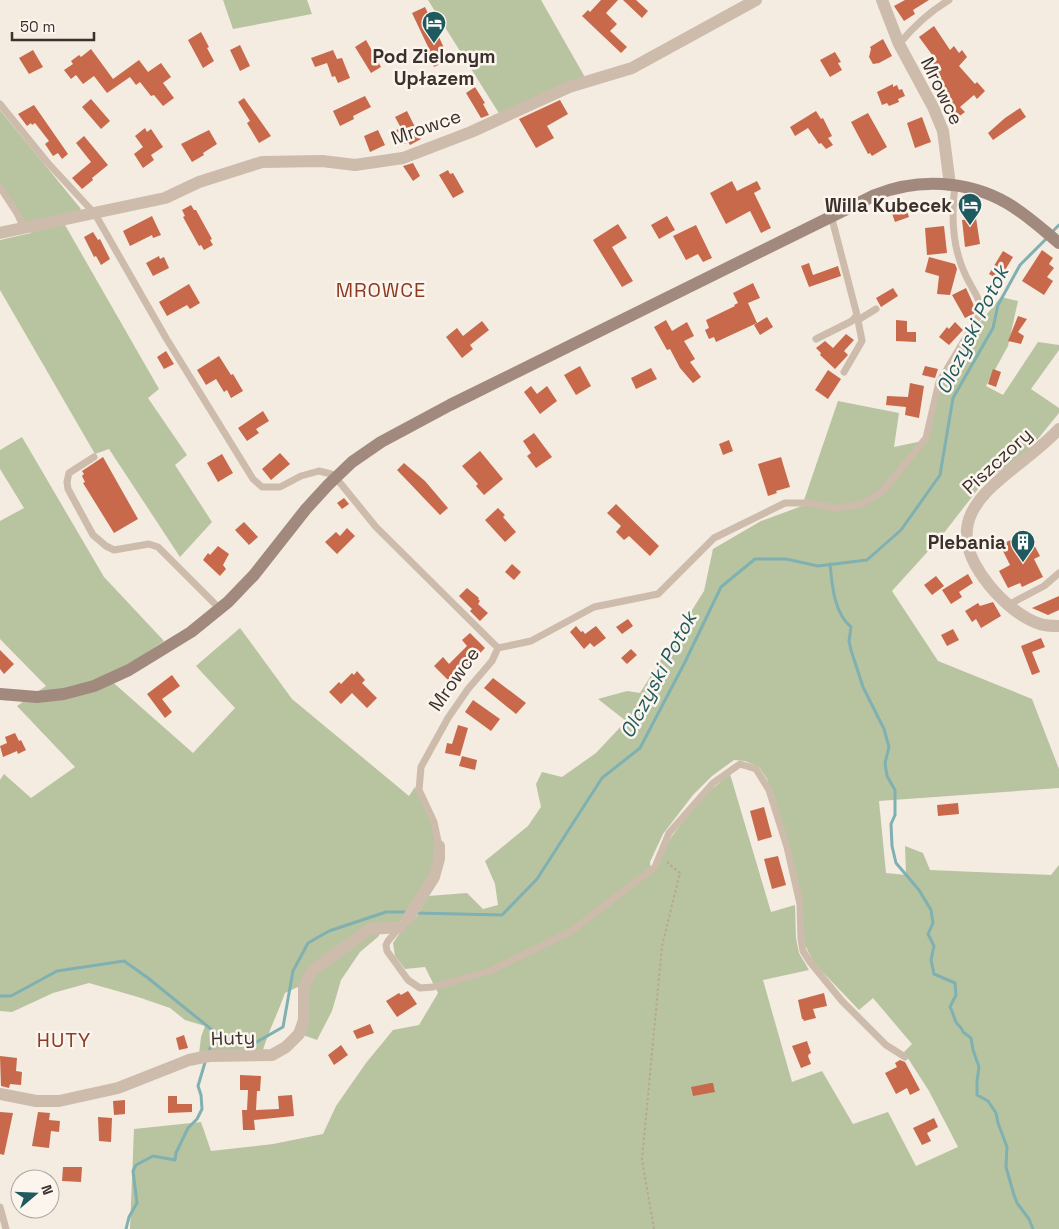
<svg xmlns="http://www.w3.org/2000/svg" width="1059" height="1229" font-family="'Space Grotesk',sans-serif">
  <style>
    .green { fill: #b8c4a0; fill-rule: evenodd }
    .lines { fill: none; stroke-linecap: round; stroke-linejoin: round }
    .stream { stroke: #7fb0b2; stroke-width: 3 }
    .building { fill: #c8694b }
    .path { stroke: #b9a596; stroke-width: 2; stroke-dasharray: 2.5 2.5; stroke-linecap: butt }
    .lane { stroke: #cdbbac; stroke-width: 7 }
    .street { stroke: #cdbbac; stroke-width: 12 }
    .secondary { stroke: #a18a7d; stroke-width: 12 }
    .labels { text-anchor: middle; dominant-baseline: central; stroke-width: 5; stroke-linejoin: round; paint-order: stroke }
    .poi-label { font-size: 19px; font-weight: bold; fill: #3b302b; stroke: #fbf5ee; text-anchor: end }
    .street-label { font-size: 19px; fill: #3b302b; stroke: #fbf5ee }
    .neighbourhood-label { font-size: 20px; letter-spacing: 1px; fill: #8c3b22; stroke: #fbf5ee }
    .water-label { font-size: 20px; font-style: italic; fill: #1f5a5e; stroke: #fbf5ee }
  </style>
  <rect width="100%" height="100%" fill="#f4ebe1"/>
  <path class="green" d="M223 0H307L312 14 233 29Z
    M428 0H541L586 79 500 115Z
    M0 110 81 209 65 225 159 389 148 398 187 455 175 465 212 522 180 557 109 449 95 454 0 290V240L31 233 0 185Z
    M1001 297 1018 301 1008 346 986 386 1003 395 1038 342 1059 345V350L1031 389 1059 408V413L1028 451 982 484 940 538 892 591 938 661 1032 699 1059 769V788L879 801 886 873 906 875 905 846 923 853 930 870 1051 875 1059 865V1229H130L134 1129 201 1122 211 1151 273 1144 323 1134 336 1106 366 1063 393 1030 419 1025 438 993 425 967 405 969 395 956 393 943 401 931 417 916 428 896 467 893 483 909 498 905 495 884 485 861 528 826 541 807 536 784 542 772 562 777 596 753 626 721 598 699 627 691 640 693 704 591 713 549 761 521 802 506 838 401 899 413 894 447 927 440 940 382 972 332ZM734 760 745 761 759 767 767 779 785 834 805 945 814 963 859 1010 873 998 912 1044 904 1052 929 1091 958 1147 916 1166 888 1112 853 1124 822 1071 792 1082 763 980 809 970 799 953 796 938 795 905 771 912 730 774 701 798 672 836 651 874 650 862 663 834 693 795 712 776Z
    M22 437 104 577 164 641 108 678 193 753 235 708 196 666 240 628 292 699 409 796 415 787 433 826 437 855 432 875 399 923 367 927 302 985 285 993C278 1013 268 1032 262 1053L199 1054 201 1037 205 1026 185 1020 170 1008 138 997 89 983 53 993 12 1012 0 1011V780L4 774 31 798 75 767 17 706 46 686 0 639V521L24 508 0 469V450Z
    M379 931V936L360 952 341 980 332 1011 317 1040 303 1035 308 995 314 974 366 934Z"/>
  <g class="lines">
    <path class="stream" d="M1052 232 1059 225
      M830 564C832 585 834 613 851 627L849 641 851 650 863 687 884 729 889 747 885 763 887 776 895 790V815L891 824 892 846 896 863 919 890 931 910 933 923 928 934 934 946 931 960 934 974 955 983 956 995 950 1007C953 1012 954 1018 956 1022 959 1027 962 1027 963 1032L971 1038 973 1050 979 1067 977 1081V1095L988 1101 996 1113 998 1123 1007 1147 1006 1167 1014 1195 1017 1203 1029 1219 1033 1229
      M415 913 502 915 537 879 602 778 640 748 685 662 721 587 755 559H786L818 566 867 560 901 530 940 475 953 398 993 328 998 305 1020 265 1048 237
      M0 996H11L57 971 124 961 148 978 222 1038 253 1044 283 1027 293 971 308 943 329 931 386 912H406
      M208 1053 214 1039 222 1038
      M126 1229 129 1217 137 1203 133 1171 136 1165 153 1156 175 1160 176 1153 188 1128 197 1119 202 1109 201 1095 198 1086 206 1059"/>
  </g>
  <path class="building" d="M601 0H618L606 13 617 24 610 31 627 47 621 53 582 16 588 10 590 12Z
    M623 0H636L648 11 642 18Z
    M905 0H929L913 10 915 14 904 21 894 6Z
    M425 7 445 50 443 51 447 61 434 67 427 52 430 51 412 13Z
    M934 26 950 50 954 46 959 53 962 50 967 57 959 66 975 84 977 82 985 91 977 99 974 95 960 107 965 112 957 118 943 101 947 98 925 68 936 60 919 37Z
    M201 32 209 47 207 48 214 61 203 68 188 40Z
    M883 39 892 56 879 63 873 64 869 57 871 49 870 47Z
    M366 40 381 67 371 73 355 47Z
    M240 45 250 66 240 71 230 50Z
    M91 49 113 79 139 60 148 72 161 63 171 77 163 83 174 98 163 106 154 95 151 96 140 82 136 85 130 77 107 93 94 76 83 84 76 75 71 79 64 70 73 64 71 61 79 55 81 57Z
    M33 50 43 67 29 74 19 58Z
    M333 50 337 59 342 58 350 78 338 83 335 76 332 77 327 63 315 67 311 58Z
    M835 52 841 62 838 63 842 70 830 77 820 60Z
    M893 84V87L897 85 899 90 902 89 905 96 898 99 899 102 889 106 887 103 882 105 877 92Z
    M475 87 485 103 483 104 489 115 481 118 466 93Z
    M365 96 371 107 353 116 354 119 340 126 333 111Z
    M244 98 271 136 259 143 247 123 250 121 238 102Z
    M91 99 110 121 101 129 82 107Z
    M560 100 568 114 547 126 554 138 536 148 519 119Z
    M34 105 68 154 62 159 58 153 53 156 45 144 49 141 35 123 32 125 31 123 27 126 18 114Z
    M1020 108 1026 117 993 140 988 133 1005 118Z
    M407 111 421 139 410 145 408 142 404 144 396 130 401 128 395 117Z
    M816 111 821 119 823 118 832 136 828 138 833 145 826 149 821 143 819 144 808 128 795 136 790 127Z
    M868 113 887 147 872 156 870 153 868 154 851 122Z
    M922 117 931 142 915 148 907 123Z
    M145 128 147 132 151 129 163 147 151 155 154 160 143 168 134 154 143 147 135 136Z
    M209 130 217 144 203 153 204 155 192 162 181 144Z
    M378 130 385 145 370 152 364 136Z
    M84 136 108 165 92 178 93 180 82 189 72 178 91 162 76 143Z
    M413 163 420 176 413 181 403 166Z
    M448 170 450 174 453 173 464 192 453 198 439 175Z
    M732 181 737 191 757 181 761 189 754 193 771 228 761 233 750 211 726 224 710 193Z
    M900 201 901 204 904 203 909 217 895 222 889 205Z
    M191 205 194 210H196L212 239 210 240 213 245 204 250 201 245 199 246 183 217 185 216 182 210Z
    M152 216 161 235 153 238 152 235 130 246 123 231Z
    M667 216 675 230 659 239 651 225Z
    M976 218 980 244 965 247 962 220Z
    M618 224 627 238 612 247 633 281 622 287 593 240Z
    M696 225 712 258 703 262 698 254 686 260 673 236Z
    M944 226 947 253 927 255 925 228Z
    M93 232 98 240 100 239 110 259 101 265 96 256 94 257 84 237Z
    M1042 250 1053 258 1049 264 1054 268 1047 277 1053 281 1044 295 1022 281Z
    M1003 251 1013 257 999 280 989 274Z
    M159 256 160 259 164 257 169 268 153 276 146 263Z
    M929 257 955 264 957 269 950 295 937 294 939 276 925 272Z
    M809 263 813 275 838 266 841 276 809 287 801 266Z
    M753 283 760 298 748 303 757 323 716 342 714 337 709 339 705 330 709 328 706 320 735 306 734 305 738 303 733 293Z
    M189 284 200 303 190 309 187 305 167 316 159 302Z
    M893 288 898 296 881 307 876 298Z
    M966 288 976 310 975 313 965 318 952 295Z
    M1018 316 1027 319 1018 332 1024 336 1021 344 1008 341Z
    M767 317 773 327 760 335 754 325Z
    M666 320 672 331 687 322 694 336 684 341 695 359 690 362 701 377 693 383 680 368 670 349 667 350 654 327Z
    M896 320 907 321V332H916V342L896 341Z
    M482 321 489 330 470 345 473 349 462 358 446 337 457 328 463 336Z
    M955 322 963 330 949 345 939 337 947 327 949 329Z
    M846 334 854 340 844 351 848 355 835 369 820 355 821 353 816 348 825 341 833 348Z
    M166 351 174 364 164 369 157 357Z
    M219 356 231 375 233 374 243 391 231 398 227 390 224 392 216 379 206 385 197 370Z
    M580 366 591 386 576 395 564 375Z
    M925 366 938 369 935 378 922 375Z
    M651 368 657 379 636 389 631 378Z
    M993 369 1001 372 996 387 988 384Z
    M828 370 841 379 828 399 815 390Z
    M910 383 924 386 919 418 905 415 906 407 886 405 887 396 908 397Z
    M531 386 537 394 547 386 557 401 540 414 524 392Z
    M263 411 269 421 256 429 259 433 247 441 238 428Z
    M534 433 552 457 536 468 527 456 531 453 523 441Z
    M729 440 733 451 723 455 719 444Z
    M480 451 503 479 484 495 476 486 478 484 462 466Z
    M280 453 290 464 271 480 262 469Z
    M222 454 233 473 218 482 207 463Z
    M103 457 138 519 114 533 83 483 85 482 82 476 84 474 82 471Z
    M781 457 790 487 776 491 777 493 768 496 758 464Z
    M404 463 425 481 448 508 440 515 397 470Z
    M344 498 349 504 342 509 337 503Z
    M616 504 659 546 650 556 629 536 624 540 616 532 621 526 607 513Z
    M498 508 505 515 503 517 516 532 505 542 485 520Z
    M244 522 258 537 249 545 235 530Z
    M347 528 355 536 337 554 325 542 336 532 340 536Z
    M1025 534 1030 544 1033 543 1040 556 1034 559 1043 577 1022 587 1020 583 1008 588 999 571 1010 565 1002 549 1004 543Z
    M218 546 229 554 223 565 226 569 220 576 203 560 208 553 210 555Z
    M512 564 521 572 514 580 505 572Z
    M968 574 973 583 959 592 962 597 951 604 942 590Z
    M936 576 944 586 932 595 924 585Z
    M467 588 479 598 478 599 480 601 478 604 488 613 480 621 470 611 473 608 472 609 459 596Z
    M1059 596V610L1048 615 1032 608Z
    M993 602 1001 616 981 628 976 619 972 622 965 611 978 603 980 606Z
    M628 619 633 626 622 634 616 627Z
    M576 626 581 632 583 631 585 634 596 626 606 638 594 647 590 643 584 649 570 632Z
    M953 629 959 640 947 646 941 635Z
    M470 633 485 648 472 661 473 663 452 684 434 666 443 657 449 664 467 646 462 640Z
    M1041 638 1045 647 1032 652 1040 672 1032 675 1021 646Z
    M631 649 637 655 627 664 621 658Z
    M0 650 14 664 4 674 0 669Z
    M357 671 365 680 362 683 377 698 367 708 352 693 341 704 329 692 339 682 341 684 352 673 354 675Z
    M172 675 180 686 162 699 172 712 165 718 147 694Z
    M493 678 526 703 516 714 484 688Z
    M473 700 500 719 491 731 465 712Z
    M458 725 468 728 460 756 445 753 447 743 452 744Z
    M15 733 19 741 21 740 26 750 18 754 17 751 3 757 0 746 7 743 5 737Z
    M462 756 477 760 475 770 459 766Z
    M958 803 959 814 938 816 937 805Z
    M764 807 772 837 758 841 750 811Z
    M778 856 786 885 772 889 764 859Z
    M408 991 417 1004 397 1017 386 1001 399 993 401 995Z
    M824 993 827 1006 813 1009 816 1018 804 1021 803 1019H802L798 1000Z
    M370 1024 374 1033 357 1039 353 1031Z
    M184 1035 188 1048 179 1050 176 1038Z
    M807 1041 811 1053 809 1054 808 1056 811 1064 801 1068 792 1046Z
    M341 1045 348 1055 334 1065 328 1055Z
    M0 1056 17 1058 16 1071 22 1072 21 1085 10 1084 9 1088 1 1086Z
    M900 1060 905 1062 920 1090 910 1095 907 1088 896 1094 885 1073 897 1067 895 1063Z
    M240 1075 261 1076 260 1091H257L256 1110 279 1109 278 1096 292 1095 294 1116 254 1120 255 1130H243L242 1110H247L248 1090H240Z
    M711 1083H713L715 1092 693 1096 691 1087Z
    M168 1096H177V1104H192V1112L168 1113Z
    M125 1100V1114L114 1115 113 1101Z
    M0 1112 13 1113 4 1155 0 1154Z
    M38 1112 50 1113 49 1120 60 1121 59 1132 51 1131 49 1148 32 1146Z
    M98 1117 112 1118 111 1142 99 1141Z
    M934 1118 938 1127 927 1133 931 1141 922 1145 913 1128Z
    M63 1167H82L81 1182 62 1181Z"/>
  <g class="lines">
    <path class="path" d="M654 1229 642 1160 662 946 680 873 667 862"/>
    <path class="lane" d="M899 44C914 26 929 12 949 0
      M0 104 47 162 95 214 166 338 253 479 262 487H280L301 476 319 471 331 474 341 484 376 527 498 648 492 661 468 689 448 718 421 767 419 790 434 822 439 846
      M0 187 17 213 24 228
      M858 320 876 309
      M816 339 852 321 857 315 833 223 830 217
      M844 372 862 341 857 315
      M94 457 69 473 67 482 68 489 93 535 106 546 114 550 149 544 158 547 220 609
      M1008 605 1044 586 1059 573
      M498 648 531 641 594 607 658 594 714 538 785 503H808L836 508 861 504 882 492 926 438 939 382 982 311C980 298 971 287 966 276 952 248 951 216 955 185
      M399 928 388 941 386 945 387 951 408 980 420 988 433 987 490 971 570 932 655 867 669 833 713 783 740 764 756 769 769 790 787 847 800 904 801 939 803 951 810 962 842 1001 886 1045 905 1057
      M0 1207 6 1229"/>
    <path class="street" d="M882 0 899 44 933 107 943 131 950 185
      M0 233 165 198 199 182 262 162 322 161 355 165 403 158 471 132 569 87 632 68 756 0
      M1059 429C1014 478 925 506 989 585 1002 601 1021 618 1040 624 1046 626 1053 626 1059 626
      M407 920 434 877 439 859V846
      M0 1094 36 1101H59L118 1088 189 1060 209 1056 272 1055 286 1047 299 1034 304 1020V987L313 970 370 929 400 927"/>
    <path class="secondary" d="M0 694 37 697 64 694 94 686 129 670 191 632 228 602 254 575 306 509 328 485 352 462 381 442 450 405 875 195C917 178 967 180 1007 203 1026 214 1042 229 1059 243"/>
  </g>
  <defs>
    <symbol id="hotel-pin" viewBox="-11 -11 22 30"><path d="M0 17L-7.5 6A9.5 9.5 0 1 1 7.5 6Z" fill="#1f5a5e" stroke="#fbf5ee"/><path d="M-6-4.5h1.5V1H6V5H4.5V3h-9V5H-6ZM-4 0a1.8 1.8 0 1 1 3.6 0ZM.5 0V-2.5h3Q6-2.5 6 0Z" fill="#fff"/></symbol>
    <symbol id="building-pin" viewBox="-11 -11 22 30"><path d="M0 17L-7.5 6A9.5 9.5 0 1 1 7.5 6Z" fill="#1f5a5e" stroke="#fbf5ee"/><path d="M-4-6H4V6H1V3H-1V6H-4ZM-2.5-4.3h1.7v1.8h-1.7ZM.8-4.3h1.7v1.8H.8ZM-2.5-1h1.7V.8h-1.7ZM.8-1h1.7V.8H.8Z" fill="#fff"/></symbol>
  </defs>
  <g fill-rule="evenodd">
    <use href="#hotel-pin" x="420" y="9" width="28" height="38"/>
    <use href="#hotel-pin" x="956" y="191" width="28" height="38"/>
    <use href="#building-pin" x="1009" y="528" width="28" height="38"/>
  </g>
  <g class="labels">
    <g class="poi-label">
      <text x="434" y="56" text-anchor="middle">Pod Zielonym<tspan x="434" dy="22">Upłazem</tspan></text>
      <text x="952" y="205">Willa Kubecek</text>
      <text x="1006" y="542">Plebania</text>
    </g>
    <g class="street-label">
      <text transform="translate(942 91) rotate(64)">Mrowce</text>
      <text transform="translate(426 127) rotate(-19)">Mrowce</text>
      <text transform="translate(997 461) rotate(-43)">Piszczory</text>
      <text transform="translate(454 679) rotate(-55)">Mrowce</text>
      <text transform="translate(233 1038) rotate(-2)">Huty</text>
    </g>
    <g class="neighbourhood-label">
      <text x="381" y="290">MROWCE</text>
      <text x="64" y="1040">HUTY</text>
    </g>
    <g class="water-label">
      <text transform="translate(972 330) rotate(-64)">Olczyski Potok</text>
      <text transform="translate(658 675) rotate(-62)">Olczyski Potok</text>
    </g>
  </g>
  <g transform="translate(35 1194) rotate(71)"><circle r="24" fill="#fbf5ee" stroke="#aea6a0"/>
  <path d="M0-4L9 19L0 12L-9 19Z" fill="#1f5a5e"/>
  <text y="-8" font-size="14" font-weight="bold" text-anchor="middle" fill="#3b302b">N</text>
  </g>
  <path d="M12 32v8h82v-8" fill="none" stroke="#3b302b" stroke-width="2.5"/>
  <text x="20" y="32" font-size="15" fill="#3b302b" stroke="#fbf5ee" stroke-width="4" paint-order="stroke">50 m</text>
</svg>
